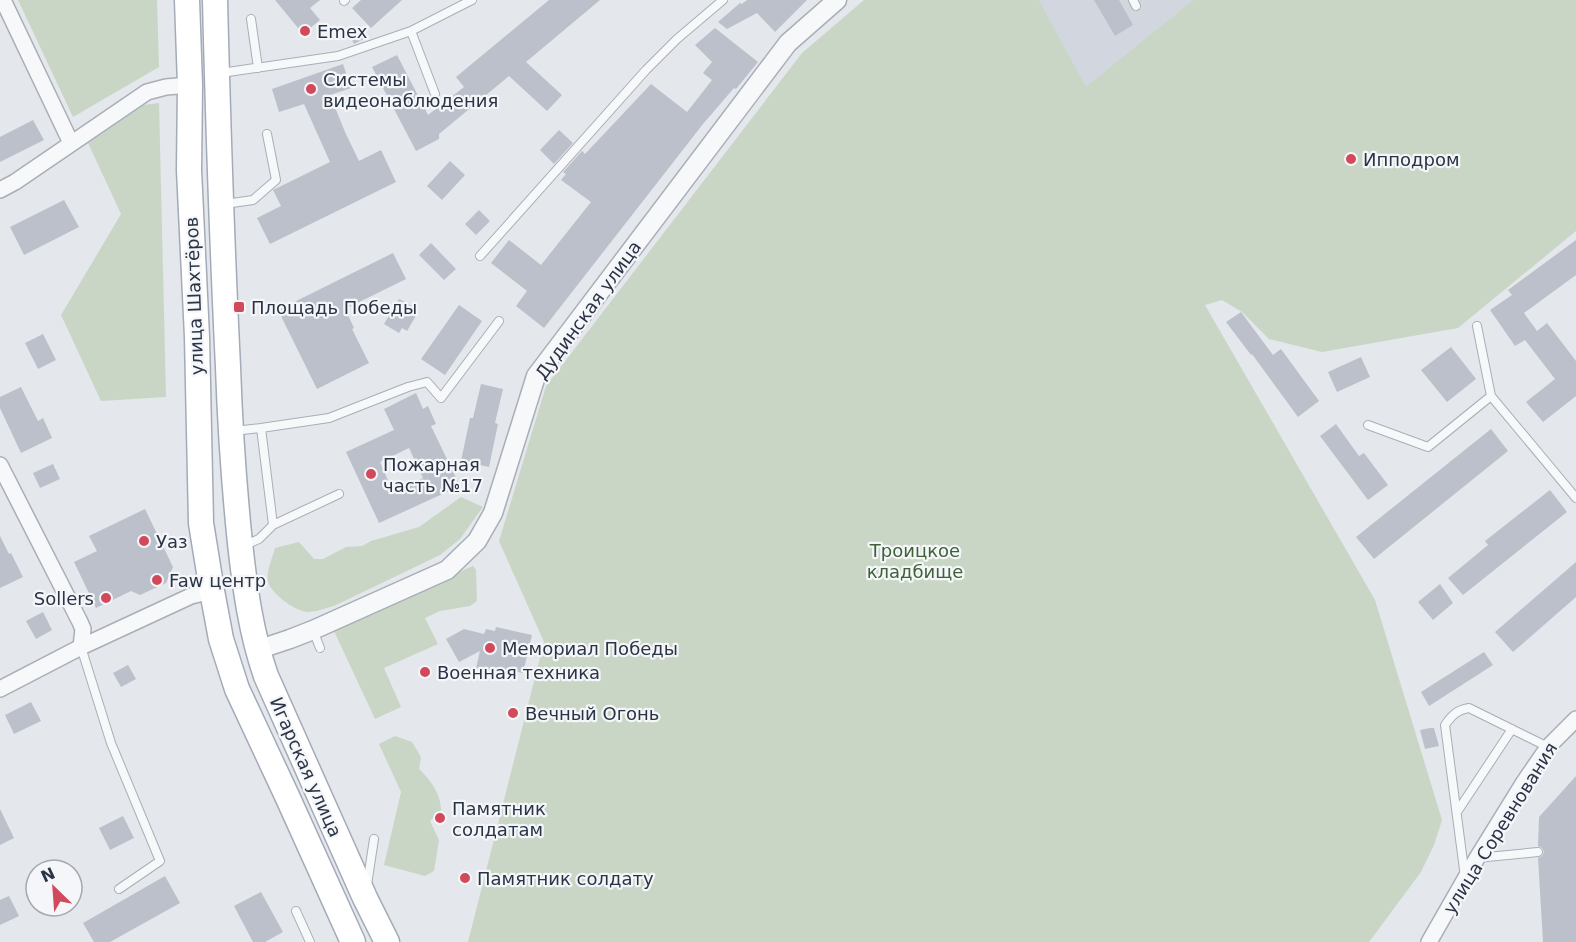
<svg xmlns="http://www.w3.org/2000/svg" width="1576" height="942" font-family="'DejaVu Sans',sans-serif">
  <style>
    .built { fill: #d2d6de }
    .green { fill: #c9d6c5 }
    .building { fill: #bbc0ca; fill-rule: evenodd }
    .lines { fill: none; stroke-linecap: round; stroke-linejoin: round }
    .service-casing { stroke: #a9aeb7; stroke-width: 10 }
    .minor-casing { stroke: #a9aeb7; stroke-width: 18 }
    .tertiary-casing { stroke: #a9aeb7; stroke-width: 21 }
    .primary-casing { stroke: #a3abb8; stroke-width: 27 }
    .service { stroke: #f7f8fa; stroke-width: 8 }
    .minor { stroke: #f7f8fa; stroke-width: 15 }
    .tertiary { stroke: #f7f8fa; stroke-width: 18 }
    .primary { stroke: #fff; stroke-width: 24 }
    .poi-dot { fill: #d1495b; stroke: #f4f6f9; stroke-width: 2 }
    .labels { text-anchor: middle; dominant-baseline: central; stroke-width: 4.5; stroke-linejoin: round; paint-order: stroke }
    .poi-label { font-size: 18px; fill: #2b3445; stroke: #f4f6f9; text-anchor: start }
    .street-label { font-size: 18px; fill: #2b3445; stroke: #f4f6f9 }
    .park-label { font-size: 18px; fill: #3f6138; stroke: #f4f6f9 }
  </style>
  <rect width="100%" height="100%" fill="#e4e7ec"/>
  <path class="built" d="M1039 0H1193L1086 88Z"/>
  <path class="green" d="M18 0H157L159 67 73 117Z
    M864 0H1039L1086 87 1193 0H1576V231L1458 328 1322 352 1269 339 1242 312 1222 300 1205 305 1375 600 1442 820 1434 845 1421 872 1369 942H468L544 642 499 541 546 386 802 53Z
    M159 103 166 397 101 401 61 315 121 214 88 143 144 105Z
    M461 497 483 507 460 539 440 555 334 606C326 608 316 612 307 612 295 611 270 593 268 581 266 572 273 556 275 548L299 542 314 559H323L346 547 362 546 371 541 419 527Z
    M473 566 476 570 477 601 470 606 440 611 425 618 438 644 384 668 401 707 375 719 334 631 468 568Z
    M395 736 412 742 421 757 419 769C430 779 441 794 441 810L430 821 439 840 434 871 425 876 384 865 401 792 379 744Z"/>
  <path class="building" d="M275 0H320L310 8 320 20 303 34Z
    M361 0H402L371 28 352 8Z
    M549 0H600L526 62 562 95 547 111 509 76 439 134V139L416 151 372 67 397 55 428 115 464 87 456 77Z
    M747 0H807L775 32 757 13 727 29 718 22 740 3 742 4Z
    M1094 0H1119L1133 25 1115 36Z
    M360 25 367 37 354 44 348 32Z
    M715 28 758 62 736 89 734 88 703 124 544 328 516 306 527 291 491 263 509 240 541 265 591 202 561 180 566 174 563 172 582 151 585 154 651 84 687 112 712 80 703 73 712 62 695 45Z
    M343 64 351 88 330 95 345 132 359 161 381 150 396 182 270 244 257 218 281 206 273 190 330 162 304 104 279 112 272 89Z
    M33 120 44 140 0 162V137Z
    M559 130 573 143 554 164 540 150Z
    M450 161 465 175 442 200 427 186Z
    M64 200 79 227 24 255 10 227Z
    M479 210 490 221 476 235 465 224Z
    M1576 240V275L1524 313 1537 331 1547 323 1576 361V396L1543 422 1526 402 1555 379 1525 340 1515 346 1490 310 1512 295 1508 290Z
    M431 243 456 269 444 280 419 255Z
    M393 253 406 279 345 309 354 328 352 329 369 363 317 389 278 310Z
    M399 299 414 307 412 311 417 314 407 331 402 328 399 333 384 324Z
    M459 305 482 321 445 375 421 359Z
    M1241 312 1273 355 1281 349 1319 401 1298 417 1252 354 1251 355 1226 322Z
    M43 334 56 360 38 369 25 343Z
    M1451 347 1476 379 1447 402 1421 370Z
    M1361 357 1370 377 1337 392 1328 372Z
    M481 384 503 389 495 423 498 424 489 467 461 461 470 418H473Z
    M21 387 38 421 43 418 52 438 21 453 0 408V397Z
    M416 393 423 409 428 406 436 424 431 426 460 486 379 523 346 452 394 430 384 409ZM409 448 423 478 393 492 380 462Z
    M1336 424 1359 456 1364 453 1388 485 1368 500 1320 436Z
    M1491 429 1508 451 1374 559 1356 537Z
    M53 464 60 479 40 488 33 473Z
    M1550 490 1567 512 1463 595 1448 578 1488 545 1485 541Z
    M145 509 173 567 166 583 140 595 131 591 96 608 74 562 97 551 89 536Z
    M0 536 9 554 11 553 23 577 0 588Z
    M1576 562V597L1513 652 1495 632Z
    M1440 584 1453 603 1433 620 1418 602Z
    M43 612 52 630 36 639 26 621Z
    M496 627 532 635 523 673 508 670 507 675 476 668 480 651 459 662 446 639 464 629 484 634 486 629 495 631Z
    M1484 652 1493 665 1429 706 1421 692Z
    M128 665 136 679 121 687 113 673Z
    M31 702 41 721 14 734 5 715Z
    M1430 728H1434L1439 746 1425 749 1420 730Z
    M1576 776V942H1543L1538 858 1542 856 1544 852 1542 848 1538 846 1539 817Z
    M0 809 14 838 0 845Z
    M123 816 134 838 110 850 99 828Z
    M165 876 180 903 110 942H94L83 923Z
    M261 892 283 932 265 942H253L234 906Z
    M9 896 19 916 0 925V900Z"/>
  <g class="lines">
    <defs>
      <path id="service" d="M1133 0 1136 6
        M344 1 345 0
        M251 19 258 68
        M411 31 435 94
        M221 73 338 56 411 31 472 0
        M225 204 253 200 276 180 267 134
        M480 256 646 70 677 39 723 0
        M1477 326 1491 396
        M1368 425 1428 447 1491 396 1576 498
        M261 428 329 418 408 387 427 382 441 398 499 321
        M234 431 261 428 273 525 259 539 245 545
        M273 525 339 494
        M313 630 320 648
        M81 647 111 743 160 861 119 889
        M1457 812 1512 729
        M1477 858 1538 852
        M1465 877 1445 725C1452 715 1457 710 1469 708L1548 747
        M367 885 374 839
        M296 911 310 942"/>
      <path id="minor" d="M3 0 71 143
        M0 190 15 182 147 92 166 87 190 85
        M0 465 80 622 83 629 81 647
        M0 689 81 647 191 596 212 591
        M1429 942 1477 858 1524 782 1548 747 1576 719"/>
      <path id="tertiary" d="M257 650 290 639 313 630 447 570 477 541 493 513 536 376 788 43 837 0"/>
      <path id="primary" d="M187 0 190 85 189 170 197 337 201 523 212 591 221 639 237 689 287 796 353 942
        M215 0C218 122 222 245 228 367 230 426 234 485 240 543 245 589 251 633 266 676L365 898 387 942"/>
    </defs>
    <use href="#service" class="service-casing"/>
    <use href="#minor" class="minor-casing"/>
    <use href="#tertiary" class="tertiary-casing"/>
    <use href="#primary" class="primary-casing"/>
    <use href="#service" class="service"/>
    <use href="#minor" class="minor"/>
    <use href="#tertiary" class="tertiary"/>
    <use href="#primary" class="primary"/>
  </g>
  <g class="poi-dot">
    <circle cx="305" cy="31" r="6"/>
    <circle cx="311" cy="89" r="6"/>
    <circle cx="1351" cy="159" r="6"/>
    <rect x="233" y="301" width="12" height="12" rx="3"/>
    <circle cx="371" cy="474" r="6"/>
    <circle cx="144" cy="541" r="6"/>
    <circle cx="157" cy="580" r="6"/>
    <circle cx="106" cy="598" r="6"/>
    <circle cx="490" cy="648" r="6"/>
    <circle cx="425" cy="672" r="6"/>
    <circle cx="513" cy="713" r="6"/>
    <circle cx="440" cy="818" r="6"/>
    <circle cx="465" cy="878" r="6"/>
  </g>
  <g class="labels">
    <g class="poi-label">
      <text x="317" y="31">Emex</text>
      <text x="323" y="79">Системы<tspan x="323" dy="21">видеонаблюдения</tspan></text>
      <text x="1363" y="159">Ипподром</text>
      <text x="251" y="307">Площадь Победы</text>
      <text x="383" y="464">Пожарная<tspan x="383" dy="21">часть №17</tspan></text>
      <text x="156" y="541">Уаз</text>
      <text x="169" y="580">Faw центр</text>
      <text x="94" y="598" text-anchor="end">Sollers</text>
      <text x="502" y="648">Мемориал Победы</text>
      <text x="437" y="672">Военная техника</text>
      <text x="525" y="713">Вечный Огонь</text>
      <text x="452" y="808">Памятник<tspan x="452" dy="21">солдатам</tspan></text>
      <text x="477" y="878">Памятник солдату</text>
    </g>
    <g class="street-label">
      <text transform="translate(194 296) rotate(-92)">улица Шахтёров</text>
      <text transform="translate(588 310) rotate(-54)">Дудинская улица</text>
      <text transform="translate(306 767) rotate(66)">Игарская улица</text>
      <text transform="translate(1500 828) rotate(-58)">улица Соревнования</text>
    </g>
    <g class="park-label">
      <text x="915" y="550">Троицкое<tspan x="915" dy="21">кладбище</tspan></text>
    </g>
  </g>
  <g transform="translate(54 888) rotate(335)"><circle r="28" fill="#f4f6f9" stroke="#a4a8b1" stroke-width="1.5"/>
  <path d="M0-4.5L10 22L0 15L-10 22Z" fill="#d1495b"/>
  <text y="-9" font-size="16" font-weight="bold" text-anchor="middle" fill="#2b3445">N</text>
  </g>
</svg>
